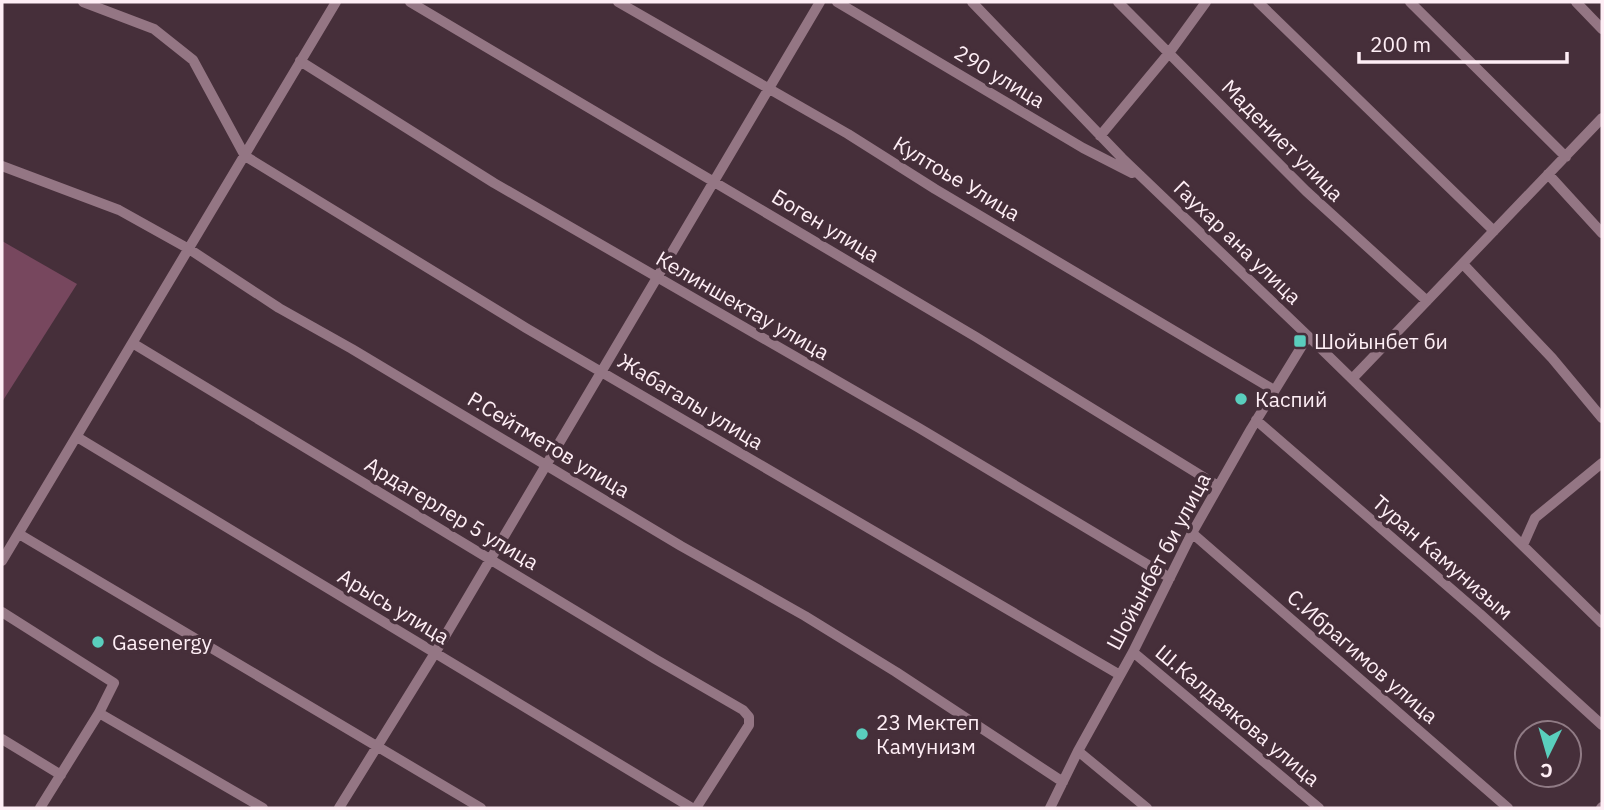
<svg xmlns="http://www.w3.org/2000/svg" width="1604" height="810" font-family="'IBM Plex Sans',sans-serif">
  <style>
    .green { fill: #77475e }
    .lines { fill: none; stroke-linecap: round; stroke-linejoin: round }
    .minor { stroke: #947684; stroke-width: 10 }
    .poi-dot { fill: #5acebd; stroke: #462f3a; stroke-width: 2.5 }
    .labels { text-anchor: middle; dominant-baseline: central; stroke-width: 7; stroke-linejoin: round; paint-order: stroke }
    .street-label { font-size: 21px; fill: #feeef5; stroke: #462f3a }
    .poi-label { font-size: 21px; fill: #feeef5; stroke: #462f3a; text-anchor: start }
  </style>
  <rect width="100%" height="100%" fill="#462f3a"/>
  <path class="green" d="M2 241 77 284 2 402Z"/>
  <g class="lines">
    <path class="minor" d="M83 2 154 29 193 60 245 156 526 328 1120 675
      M410 2 976 337 1218 486
      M618 2 848 134 935 189 1274 390
      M837 2 1083 148 1132 173
      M972 2 1122 158 1308 336 1602 623
      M1118 2 1306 191 1427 301
      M1258 2 1494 231
      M1410 2 1566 157
      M1576 2 1602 29
      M300 61 494 183 919 428 1170 578
      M1100 136 1169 53 1206 2
      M2 166 119 210 189 249 279 308 352 349 681 546 805 616 896 672 1063 782
      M1548 174 1602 233
      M1463 264 1552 358 1602 418
      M134 344 655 659 743 710 749 717V725L696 808
      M1352 379 1602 118
      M1256 420 1480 614 1602 725
      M77 437 692 808
      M1192 533 1508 808
      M19 534 481 808
      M1523 545 1535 518 1602 463
      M2 561 336 2
      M2 612 114 683 99 713 40 808
      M1133 652 1319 808
      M99 713 263 808
      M2 739 61 775
      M1078 751 1147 808
      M339 808 435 653 820 2
      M1050 808 1078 751 1133 652 1192 533 1251 429 1308 336
      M1601 808 1602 807"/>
  </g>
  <g class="poi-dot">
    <rect x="1293" y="334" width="14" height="14" rx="3.5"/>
    <circle cx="1241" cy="399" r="7"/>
    <circle cx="98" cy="642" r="7"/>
    <circle cx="862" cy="734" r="7"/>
  </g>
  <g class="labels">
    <g class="street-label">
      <text transform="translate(1000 76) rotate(31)">290 улица</text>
      <text transform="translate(1283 140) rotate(45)">Мадениет улица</text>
      <text transform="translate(957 178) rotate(31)">Култоье Улица</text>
      <text transform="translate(826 225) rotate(31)">Боген улица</text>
      <text transform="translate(1238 242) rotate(44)">Гаухар ана улица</text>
      <text transform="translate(743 305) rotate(30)">Келиншектау улица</text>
      <text transform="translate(691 401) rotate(31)">Жабагалы улица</text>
      <text transform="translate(549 444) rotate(31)">Р.Сейтметов улица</text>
      <text transform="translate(452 513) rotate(31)">Ардагерлер 5 улица</text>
      <text transform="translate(1443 557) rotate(41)">Туран Камунизым</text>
      <text transform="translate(1158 561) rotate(-62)">Шойынбет би улица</text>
      <text transform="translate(394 606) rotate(31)">Арысь улица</text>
      <text transform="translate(1363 656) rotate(41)">С.Ибрагимов улица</text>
      <text transform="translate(1238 715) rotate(40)">Ш.Калдаякова улица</text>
    </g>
    <g class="poi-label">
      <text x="1314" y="341">Шойынбет би</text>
      <text x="1255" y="399">Каспий</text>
      <text x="112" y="642">Gasenergy</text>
      <text x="876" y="722">23 Мектеп<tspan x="876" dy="24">Камунизм</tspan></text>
    </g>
  </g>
  <rect width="1604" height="810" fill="none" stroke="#feeef5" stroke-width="7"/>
  <g transform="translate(1548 754) rotate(185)"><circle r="33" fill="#462f3a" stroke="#907b85" stroke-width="2"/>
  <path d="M0-5L12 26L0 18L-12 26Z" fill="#5acebd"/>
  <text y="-10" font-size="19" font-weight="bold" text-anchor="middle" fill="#feeef5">С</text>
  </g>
  <path d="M1359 52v10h208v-10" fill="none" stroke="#feeef5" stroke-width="3.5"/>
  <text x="1370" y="52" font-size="21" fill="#feeef5" stroke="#462f3a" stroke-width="5" paint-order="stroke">200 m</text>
</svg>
